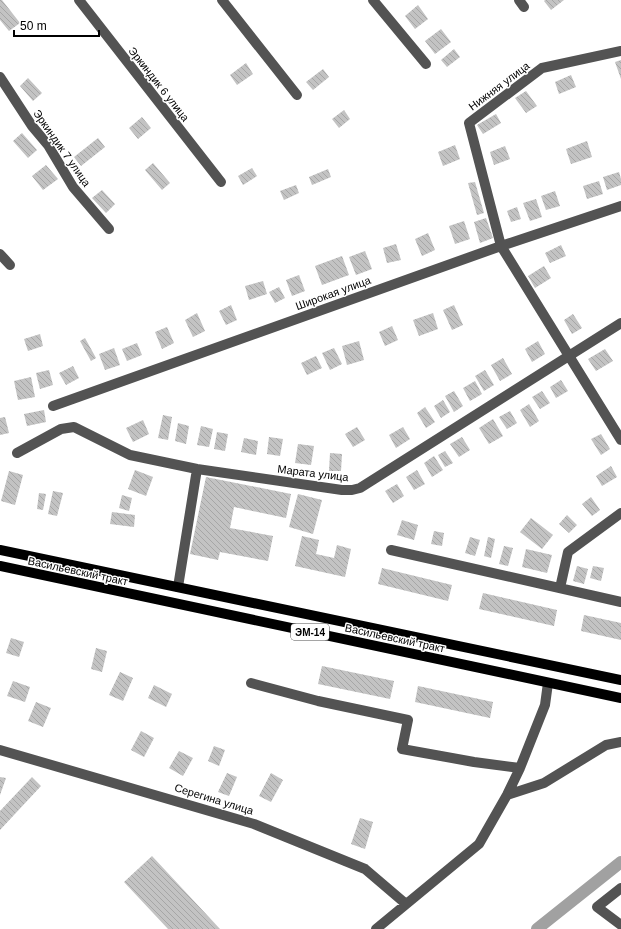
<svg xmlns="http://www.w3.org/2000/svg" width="621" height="929" font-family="Helvetica,sans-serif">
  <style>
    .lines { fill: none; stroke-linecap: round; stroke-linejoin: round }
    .canal { stroke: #a1a1a1; stroke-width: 12 }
    .building { fill: url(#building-back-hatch) }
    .minor { stroke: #535353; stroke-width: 10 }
    .major { stroke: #000; stroke-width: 10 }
    .labels { text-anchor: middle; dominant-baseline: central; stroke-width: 3; stroke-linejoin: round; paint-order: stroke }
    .shield { fill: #fff; stroke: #4c4c4c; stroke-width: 1 }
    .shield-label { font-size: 10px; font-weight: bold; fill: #000 }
    .street-label { font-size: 11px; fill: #000; stroke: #fff }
  </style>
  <defs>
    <pattern id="building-back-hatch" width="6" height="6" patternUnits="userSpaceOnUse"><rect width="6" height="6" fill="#c3c3c3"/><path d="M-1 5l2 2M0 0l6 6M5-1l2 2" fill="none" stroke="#a6a6a6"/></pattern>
  </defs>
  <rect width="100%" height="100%" fill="#fff"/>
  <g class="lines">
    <path class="canal" d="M537 929 621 862"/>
  </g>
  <path class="building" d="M0 0H2L20 23 9 31 0 20Z
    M545 0H564L551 10 544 1Z
    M418 5 428 19 415 29 405 16Z
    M441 29 451 42 435 54 425 41Z
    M454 49 460 57 447 67 441 60Z
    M621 60V79L615 62Z
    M246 63 253 74 237 85 230 75Z
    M323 69 329 77 313 90 306 82Z
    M571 75 576 87 559 94 555 82Z
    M28 78 42 93 33 101 20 86Z
    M526 91 537 106 526 113 515 98Z
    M344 110 350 119 339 128 332 119Z
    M496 114 501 123 483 134 477 125Z
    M142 117 151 128 138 139 129 128Z
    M22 133 37 150 28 158 13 141Z
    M98 138 105 147 81 166 74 157Z
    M587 141 592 157 571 164 566 149Z
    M455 145 460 159 443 166 438 152Z
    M505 146 510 159 494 165 490 152Z
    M153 163 170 183 162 190 145 170Z
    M46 165 58 179 43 190 32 176Z
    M252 168 257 176 243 185 238 176Z
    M328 169 331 177 312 185 309 177Z
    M619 172 621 179V185L607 190 603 177Z
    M599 181 603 194 587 199 583 186Z
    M475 182 484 213 477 215 468 183Z
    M296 185 299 193 284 200 280 191Z
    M102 190 115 204 106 213 92 198Z
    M555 191 560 206 546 210 541 196Z
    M536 199 542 217 530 221 523 203Z
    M517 207 521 219 511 222 507 211Z
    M486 218 493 238 480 243 474 222Z
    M464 221 470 239 455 244 449 226Z
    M428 233 435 250 422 256 415 239Z
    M396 244 401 260 387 263 383 248Z
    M561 245 566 256 550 263 545 253Z
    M365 251 372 269 356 275 349 257Z
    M342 256 349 275 322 285 315 266Z
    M544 266 551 278 535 288 528 276Z
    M299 275 305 291 292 296 286 280Z
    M263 281 267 294 249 300 245 286Z
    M279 287 285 298 275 303 269 292Z
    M231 305 237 320 226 325 219 311Z
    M454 305 463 325 452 330 443 310Z
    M197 313 205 331 193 337 185 320Z
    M433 313 438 329 419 336 413 320Z
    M573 314 582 328 572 334 564 320Z
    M392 326 398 340 385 346 379 332Z
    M167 327 174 343 162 349 155 332Z
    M40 334 43 346 28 351 24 339Z
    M85 338 96 358 91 361 80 341Z
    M359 341 364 360 347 365 342 346Z
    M538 341 545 354 532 362 525 349Z
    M137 343 142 355 127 361 122 349Z
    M114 348 120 365 105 370 99 354Z
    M334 348 342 364 330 370 322 353Z
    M605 349 613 361 596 371 588 359Z
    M316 356 322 368 307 375 301 363Z
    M503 358 512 374 500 381 491 365Z
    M73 366 79 378 66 385 59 373Z
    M49 370 53 385 40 389 36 373Z
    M485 370 494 385 484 391 475 376Z
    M31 377 35 397 18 400 14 381Z
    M561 380 568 391 556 398 550 387Z
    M475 381 482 394 470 401 463 388Z
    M454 391 463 406 454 412 445 396Z
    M542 391 550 403 540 409 532 397Z
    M443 400 450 412 441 418 434 406Z
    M529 404 539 421 530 427 520 410Z
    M425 407 435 422 426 428 417 413Z
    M44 410 46 422 27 426 24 414Z
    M510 411 517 423 507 429 499 417Z
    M163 415 172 417 168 440 158 438Z
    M5 417 9 433 0 435V418Z
    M493 419 503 436 489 444 479 428Z
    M143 420 149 434 133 442 126 428Z
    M178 423 189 426 186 444 175 441Z
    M201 426 213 429 209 447 197 445Z
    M357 427 365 440 353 447 345 434Z
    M403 427 410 439 396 448 389 435Z
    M217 432 228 434 225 451 214 449Z
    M601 434 610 449 601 455 591 439Z
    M269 437 283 439 280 456 267 454Z
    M462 437 470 450 459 457 450 444Z
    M244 438 258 441 256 455 241 452Z
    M298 444 314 446 311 465 295 463Z
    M445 451 453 463 445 467 438 455Z
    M330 453 342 454 341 471H329Z
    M434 456 443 470 432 477 424 463Z
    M611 466 617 477 602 486 596 476Z
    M135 470 153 477 146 496 128 489Z
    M417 470 425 484 414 490 406 477Z
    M9 471 23 475 15 505 1 501Z
    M206 477 291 494 286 518 234 507 230 528 273 536 268 561 220 552 218 560 190 554Z
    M397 484 404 496 393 503 385 491Z
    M53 491 63 493 57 516 48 514Z
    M39 493 46 494 43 510 37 509Z
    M298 494 322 500 313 534 289 527Z
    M122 495 132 498 129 511 119 508Z
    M591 497 600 510 592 516 582 504Z
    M112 512 135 515 134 527 110 524Z
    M567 515 577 525 569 533 559 524Z
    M531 518 553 535 542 549 520 532Z
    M402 520 418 525 414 540 397 535Z
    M434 531 444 533 442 546 431 544Z
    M302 536 319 540 316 554 334 558 337 545 351 549 345 577 295 566Z
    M470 537 480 540 475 556 465 553Z
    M488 537 495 539 491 558 484 556Z
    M504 546 513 548 508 566 499 564Z
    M526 549 552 555 547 573 522 567Z
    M577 566 588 569 584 584 573 581Z
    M593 566 604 568 601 581 590 578Z
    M382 568 452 585 448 601 378 584Z
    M483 593 557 610 554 626 479 609Z
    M584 615 621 623V640L581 631Z
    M11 638 24 642 19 657 6 653Z
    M96 648 107 651 102 672 91 669Z
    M322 666 394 681 390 699 318 684Z
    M120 672 133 678 123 701 109 695Z
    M13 681 30 687 25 702 7 696Z
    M154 685 172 694 166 707 148 698Z
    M418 686 493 702 490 718 415 702Z
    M36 702 51 708 43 727 28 721Z
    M141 731 154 738 144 757 131 750Z
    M214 746 225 750 219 766 208 761Z
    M179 751 193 758 183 776 169 768Z
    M227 773 237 777 229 796 218 792Z
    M271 773 283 780 271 802 259 796Z
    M0 777 6 778 0 795Z
    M32 777 41 786 0 830V811Z
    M360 818 373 822 365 849 351 844Z
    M152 856 220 929H168L124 882Z"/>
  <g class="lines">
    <path class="minor" d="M79 0 221 182
      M222 0 297 95
      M373 0 426 64
      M519 0 524 7
      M621 51 542 68 469 123 501 246 621 440
      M0 77 32 126 48 145 73 187 109 229
      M0 254 10 265
      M53 406 501 246 621 206
      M17 453 61 429 74 427 130 455 197 469 342 490H352L360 488 621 323
      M391 550 621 602
      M178 587 197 469
      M560 588 568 552 621 513
      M251 683 318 701 408 720 402 749 474 762 520 768
      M0 750 254 824 365 869 406 904
      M507 795 544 783 606 745 621 742
      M621 888 597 907 621 925
      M376 929 479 844 507 795 520 768 545 705 548 683"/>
    <path class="major" d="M0 550 621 680
      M0 566 621 698"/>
  </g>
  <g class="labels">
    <rect class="shield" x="291" y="624" width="38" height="16" rx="3"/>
    <g class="shield-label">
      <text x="310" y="632">ЭМ-14</text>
    </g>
    <g class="street-label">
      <text transform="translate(159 84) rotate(52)">Эркиндик 6 улица</text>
      <text transform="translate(499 86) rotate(-37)">Нижняя улица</text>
      <text transform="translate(62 148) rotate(55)">Эркиндик 7 улица</text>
      <text transform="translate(333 293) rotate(-20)">Широкая улица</text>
      <text transform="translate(313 473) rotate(7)">Марата улица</text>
      <text transform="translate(78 571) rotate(12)">Васильевский тракт</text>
      <text transform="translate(395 638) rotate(12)">Васильевский тракт</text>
      <text transform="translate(214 799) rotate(17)">Серегина улица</text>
    </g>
  </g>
  <path d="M14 30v6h85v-6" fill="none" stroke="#000000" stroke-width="2"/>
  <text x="20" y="30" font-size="12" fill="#000000" stroke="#ffffff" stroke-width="3" paint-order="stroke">50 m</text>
</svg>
